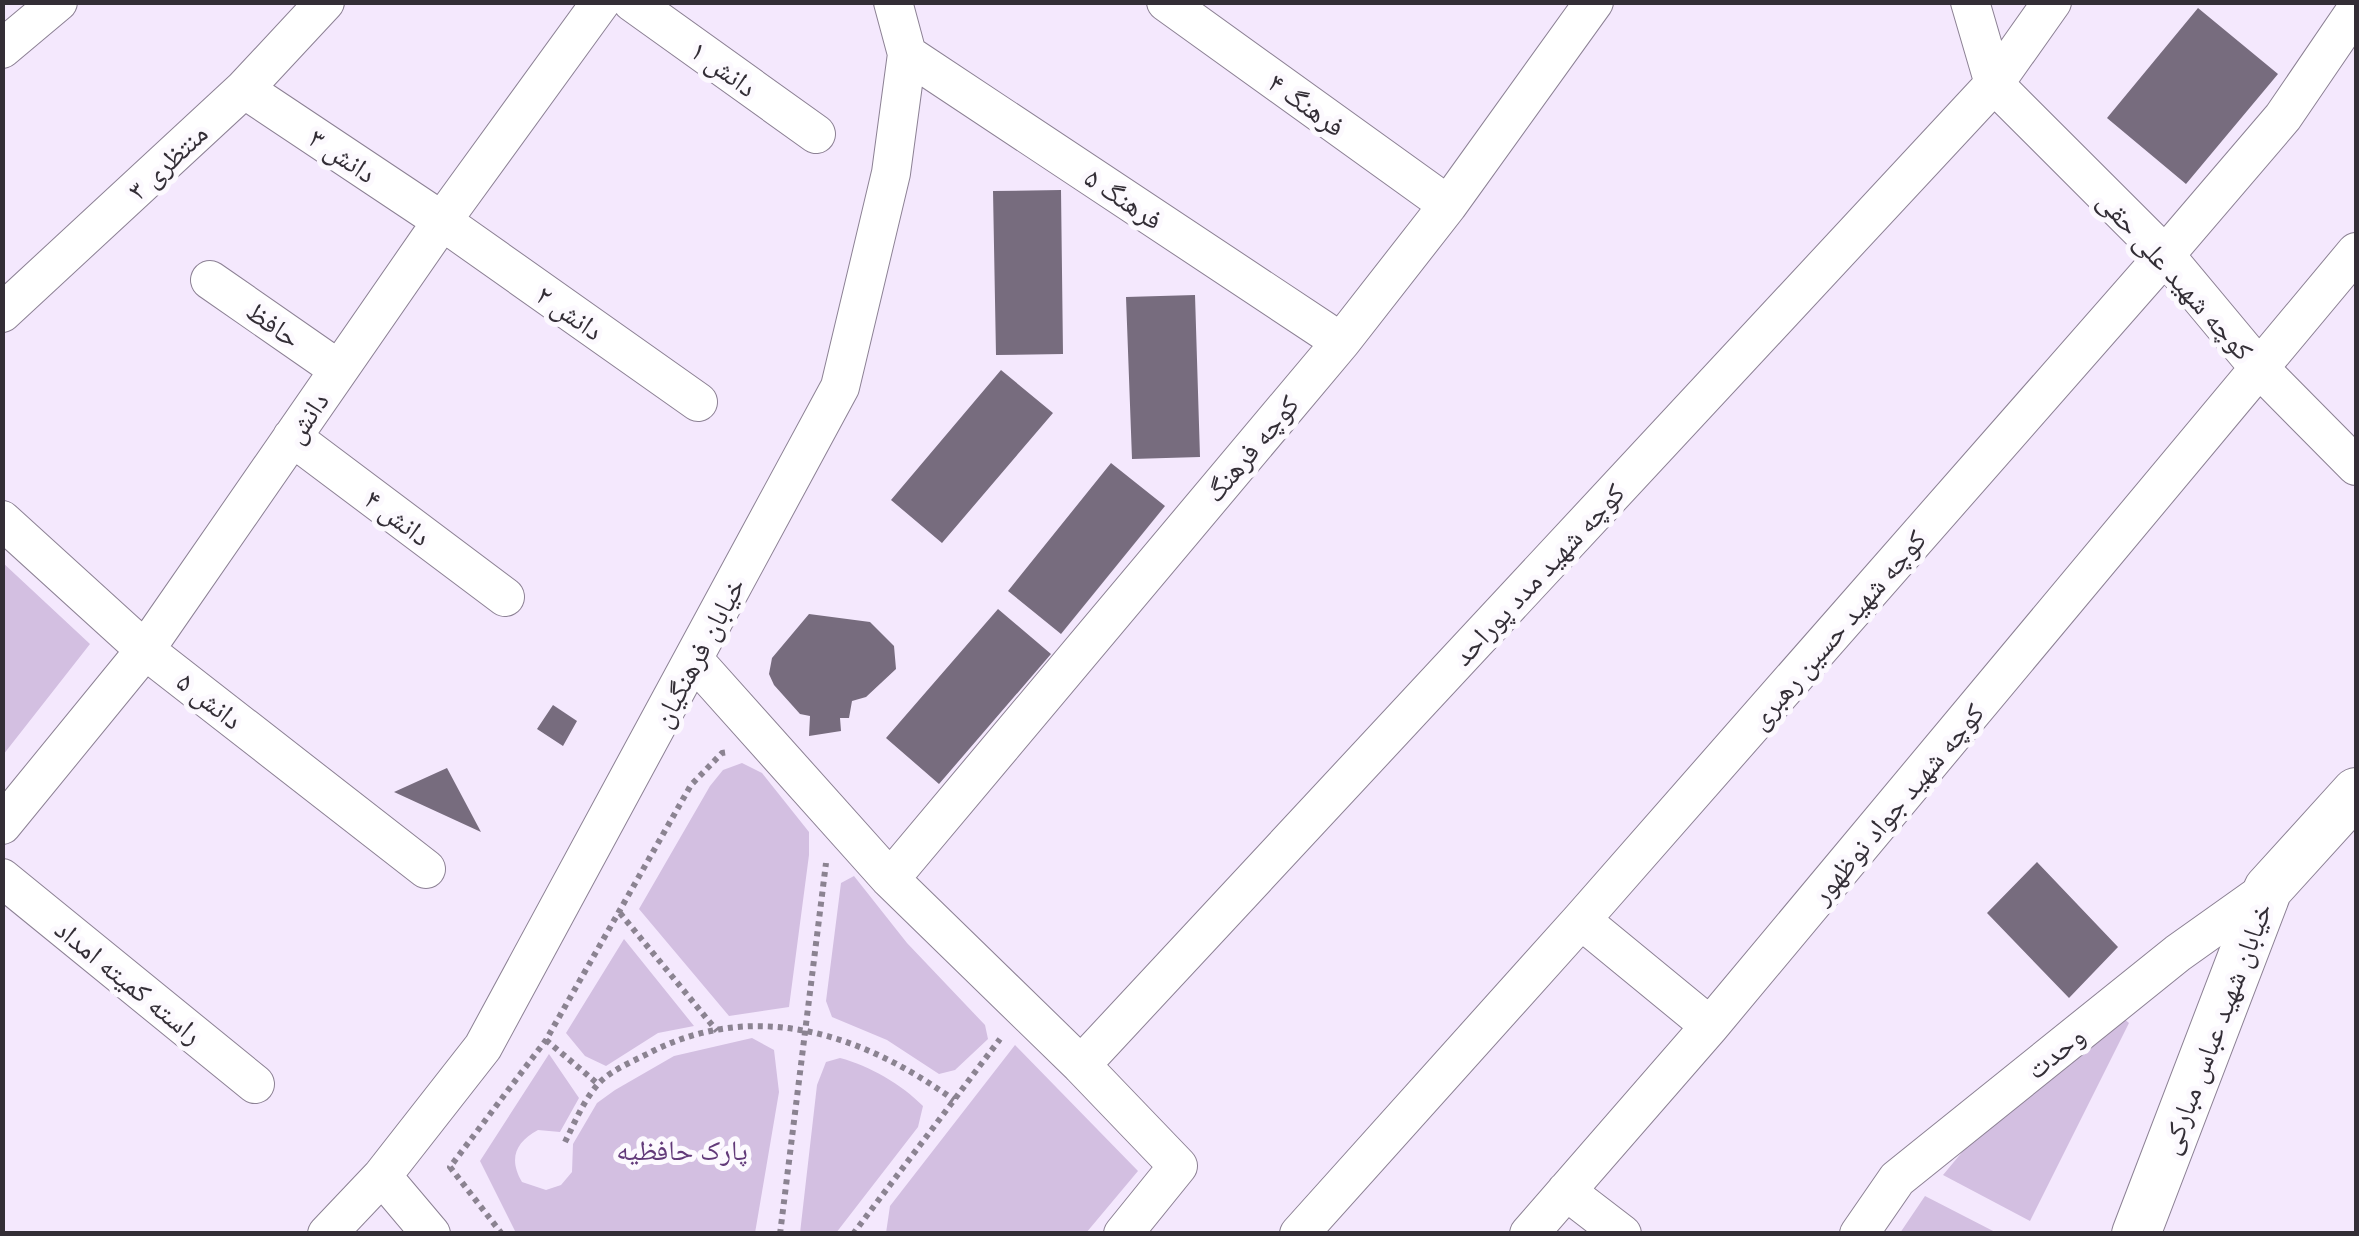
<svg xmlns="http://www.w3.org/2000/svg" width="2359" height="1236" font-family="'Public Sans','Noto Naskh Arabic',sans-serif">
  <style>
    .green { fill: #d3bfe1 }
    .building { fill: #776c7e }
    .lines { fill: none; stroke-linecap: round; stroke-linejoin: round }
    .minor-casing { stroke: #8c8194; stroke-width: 40 }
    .tertiary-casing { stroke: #8c8194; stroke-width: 50 }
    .path { stroke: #8b8391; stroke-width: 6; stroke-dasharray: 5 5; stroke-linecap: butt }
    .minor { stroke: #fff; stroke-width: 38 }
    .tertiary { stroke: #fff; stroke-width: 48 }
    .labels { text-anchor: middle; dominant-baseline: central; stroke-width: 10; stroke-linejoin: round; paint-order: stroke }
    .street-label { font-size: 28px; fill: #332e36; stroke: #fcf9fe }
    .park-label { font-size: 28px; fill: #623a79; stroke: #fcf9fe }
  </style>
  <rect width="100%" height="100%" fill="#f4e8fd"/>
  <path class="green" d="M2 562 90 644 3 755H2Z
    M742 763 762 773 809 832V855L789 1007 729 1016 639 909 710 786 723 770Z
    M854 876 907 943 985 1025 988 1039 955 1070 939 1074 887 1040 832 1017 826 1001 841 883Z
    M624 939 694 1026 658 1033 606 1066 585 1056 566 1033Z
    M2122 1017 2129 1023 2030 1221 1943 1175 1968 1145Z
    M752 1038 774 1050 779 1092 755 1233H516L480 1161 549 1054 579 1098 560 1132 538 1130C516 1142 508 1158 522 1182L546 1190 561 1185 572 1172 573 1144 597 1103 615 1090 674 1056Z
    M1015 1045 1138 1171 1086 1233H886L890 1206Z
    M840 1058C870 1066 901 1084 923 1106L918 1127 836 1233H800L817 1085 826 1062Z
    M1925 1196 1997 1233H1900Z"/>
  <path class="building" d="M2198 8 2278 74 2186 184 2107 118Z
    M1061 190 1063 354 996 355 993 191Z
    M1195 295 1200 457 1132 459 1126 297Z
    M1001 370 1053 413 942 543 891 500Z
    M1111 463 1165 506 1061 634 1008 591Z
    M998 609 1051 654 939 784 886 738Z
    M809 614 870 622 894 646 896 669 866 697 852 701 849 718H840L841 731 809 736 810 716 800 714 774 685 769 674 772 658Z
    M553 705 577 721 563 746 537 729Z
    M447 768 481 832 394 792Z
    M2037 862 2118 947 2069 998 1987 913Z"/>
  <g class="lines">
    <defs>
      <path id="minor" d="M632 2 816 134
        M1166 2 1448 205
        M1970 2 1994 84 2165 255 2260 369 2356 466
        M2 49 58 2
        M907 54 1341 342
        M244 89 442 221 698 402
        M210 280 338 369
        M2 313 244 89 325 2
        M292 437 505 597
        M2 520 145 650 426 869
        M694 660 890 879 1081 1065 1178 1166 1123 1234
        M2 825 145 650 442 221 601 2
        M2 878 255 1084
        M890 879 1341 342 1448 205 1594 2
        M1581 920 1710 1026
        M1081 1065 1994 84 2052 2
        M382 1176 431 1234
        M1566 1191 1622 1234
        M327 1234 382 1176 483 1047 840 387 891 173 907 54 893 2
        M1299 1234 1581 920 2165 255 2283 117 2356 10
        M1529 1234 1710 1026 2356 252
        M1859 1234 1897 1179 2178 953 2268 889"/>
      <path id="tertiary" d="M2136 1234 2268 889 2356 792"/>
    </defs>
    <use href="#minor" class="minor-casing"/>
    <use href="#tertiary" class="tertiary-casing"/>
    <path class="path" d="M620 913 717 1031
      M546 1040 598 1084
      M565 1142C575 1122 584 1099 600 1082 613 1069 636 1060 653 1051 758 999 864 1035 954 1100
      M502 1234 450 1167 546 1040 691 785 722 753 729 752
      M780 1234 826 863
      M853 1234 1000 1039"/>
    <use href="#minor" class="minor"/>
    <use href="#tertiary" class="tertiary"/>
  </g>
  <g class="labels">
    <g class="street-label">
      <text transform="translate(724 68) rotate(36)">دانش ۱</text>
      <text transform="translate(1307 104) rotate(36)">فرهنگ ۴</text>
      <text transform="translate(343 155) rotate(34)">دانش ۳</text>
      <text transform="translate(167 161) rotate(-43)">منتظری ۳</text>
      <text transform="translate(1124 198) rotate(34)">فرهنگ ۵</text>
      <text transform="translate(2176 275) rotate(48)">کوچه شهید علی حقی</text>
      <text transform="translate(570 312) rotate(35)">دانش ۲</text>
      <text transform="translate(274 324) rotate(35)">حافظ</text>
      <text transform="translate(306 417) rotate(-56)">دانش</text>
      <text transform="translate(1251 448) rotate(-50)">کوچه فرهنگ</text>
      <text transform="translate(398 517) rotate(37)">دانش ۴</text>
      <text transform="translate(1538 574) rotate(-47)">کوچه شهید مدد پوراحد</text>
      <text transform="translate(1837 629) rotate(-49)">کوچه شهید حسین رهبری</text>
      <text transform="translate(698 652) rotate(-62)">خیابان فرهنگیان</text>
      <text transform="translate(210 700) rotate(38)">دانش ۵</text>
      <text transform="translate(1897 803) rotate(-50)">کوچه شهید جواد نوظهور</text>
      <text transform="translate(129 981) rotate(39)">راسته کمیته امداد</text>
      <text transform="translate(2215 1028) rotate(-69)">خیابان شهید عباس مبارکی</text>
      <text transform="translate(2055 1052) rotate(-39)">وحدت</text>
    </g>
    <g class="park-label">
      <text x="682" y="1149">پارک حافظیه</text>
    </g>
  </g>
  <rect width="2359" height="1236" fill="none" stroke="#332e36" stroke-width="10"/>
</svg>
